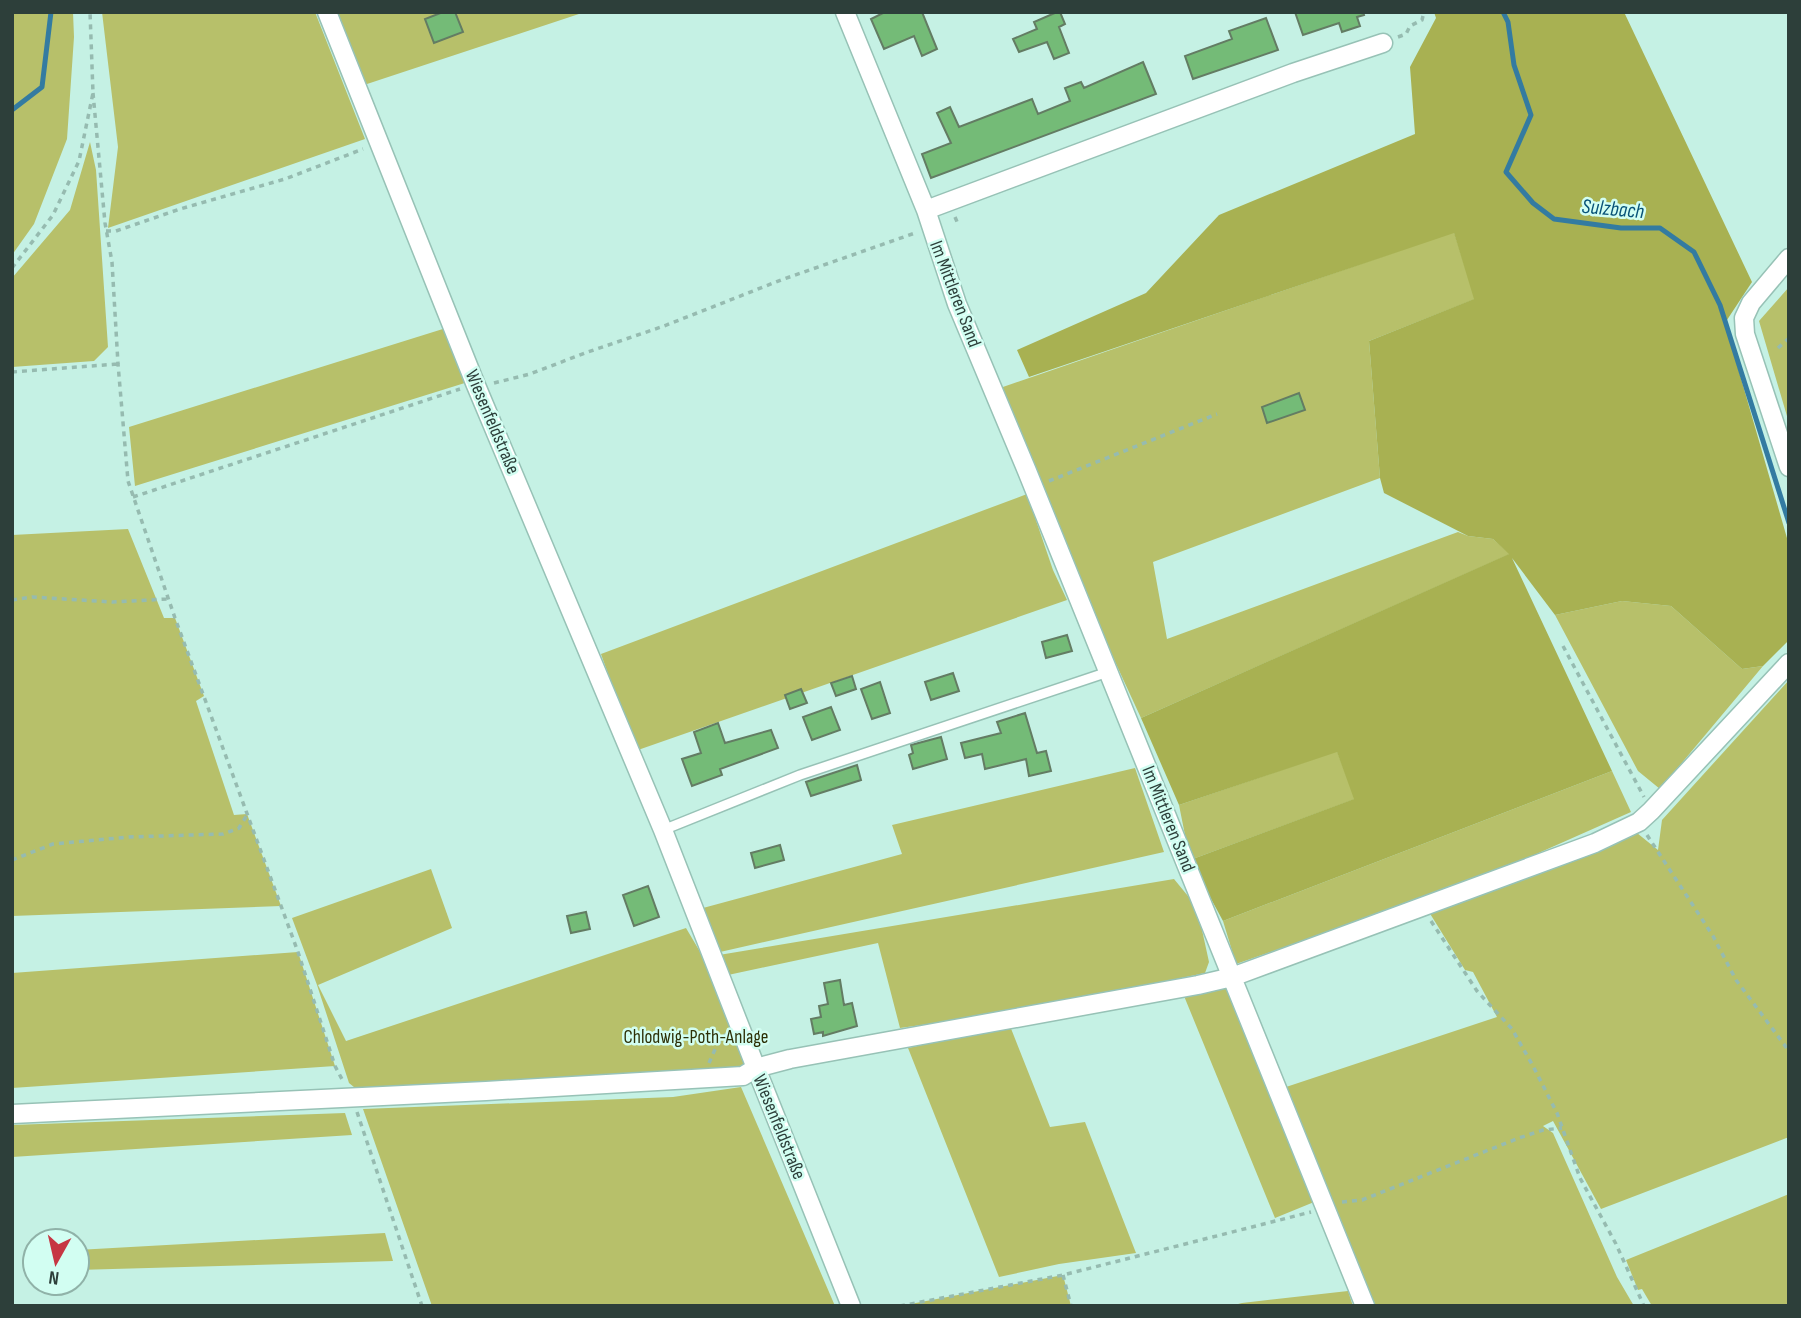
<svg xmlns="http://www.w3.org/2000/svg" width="1801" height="1318" font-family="'Sofia Sans Condensed',sans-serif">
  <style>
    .green { fill: #b7c06a }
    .forest { fill: #a8b152 }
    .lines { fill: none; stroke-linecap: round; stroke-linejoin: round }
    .stream { stroke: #337ba1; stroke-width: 5 }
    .building { fill: #74bb77; stroke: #637c63; stroke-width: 2 }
    .service-casing { stroke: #97c2b6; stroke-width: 12 }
    .minor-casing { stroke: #97c2b6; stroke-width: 21 }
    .path { stroke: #96bbb0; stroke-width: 3.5; stroke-dasharray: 5 5; stroke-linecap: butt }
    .service { stroke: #fff; stroke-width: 9 }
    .minor { stroke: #fff; stroke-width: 18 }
    .labels { text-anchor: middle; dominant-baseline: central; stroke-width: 5; stroke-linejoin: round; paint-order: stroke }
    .street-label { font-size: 19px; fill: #2d3f3a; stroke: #d2fef2 }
    .park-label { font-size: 19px; fill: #2d3007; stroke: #d2fef2 }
    .water-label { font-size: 21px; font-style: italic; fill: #095378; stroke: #d2fef2 }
  </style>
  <rect width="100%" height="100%" fill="#c5f1e4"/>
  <path class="green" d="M12 12H73L74 37 67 139 34 224 12 255Z
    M102 12H315L365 139 108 228 118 147Z
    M334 12H585L364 85Z
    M90 142 96 170 108 347 94 361 12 367V278L70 210Z
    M1454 232 1475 299 1369 341 1380 478 1153 562 1167 639 1458 532 1468 536 1493 539 1510 554 1141 718 1081 588 1000 388Z
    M1789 287V423L1759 321Z
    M446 328 468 382 135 486 129 427Z
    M1027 494 1053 570 1067 600 638 750 623 716 601 654Z
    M128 529 164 618H175L204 696 196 701 234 815 247 814 281 906 12 916V535Z
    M1622 601 1671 606 1742 669 1763 666 1660 789 1638 771 1555 615Z
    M1789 680V1137L1601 1209 1553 1121 1543 1126 1553 1133 1617 1277 1634 1306H1375L1283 1088 1497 1017 1473 972 1465 970 1429 912 1637 833 1658 850 1662 820Z
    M1337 751 1355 799 1190 860 1179 805Z
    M1135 768 1164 852 720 952 719 955 1174 879 1197 907 1209 962 1205 973 1030 1010 900 1028 878 943 728 975 718 956 703 908 902 854 892 825Z
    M1612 771 1631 812 1480 879 1236 964 1223 921Z
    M431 869 452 928 318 985 346 1041 686 928 722 989 749 1062 743 1070 360 1092 349 1083 317 985 292 918Z
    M298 952 335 1066 12 1088V973Z
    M1229 985 1319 1200 1275 1218 1184 996Z
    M1010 1026 1050 1127 1085 1122 1136 1253 1059 1264 999 1277 908 1048Z
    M741 1087 835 1306H432L363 1109 673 1097Z
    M345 1113 352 1135 12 1157V1125Z
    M1789 1194V1306H1652L1642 1289 1638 1290 1626 1260Z
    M385 1233 393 1261 77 1270V1250Z
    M1063 1275 1071 1306H900Z
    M1348 1291 1353 1306H1230L1242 1303Z"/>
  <path class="forest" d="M1434 12H1624L1752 282 1725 323 1789 545V640L1763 666 1742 669 1671 606 1622 601 1555 615 1512 558 1612 771 1223 921 1190 860 1354 799 1337 752 1179 805 1141 718 1509 554 1493 539 1468 536 1384 493 1380 478 1369 341 1474 299 1454 233 1029 377 1017 350 1146 293 1219 215 1415 134 1410 67 1436 18Z"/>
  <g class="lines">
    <path class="stream" d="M1503 12 1508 22 1514 65 1531 115 1506 172 1533 203 1554 219 1621 228H1660L1694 252 1720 305 1789 523
      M12 110 42 87 51 12"/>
  </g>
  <path class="building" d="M443 12H455L463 32 434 43 425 19Z
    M885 12H922L937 49 922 56 914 36 884 49 871 19Z
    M1057 12H1060L1065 24 1059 27 1069 53 1054 59 1047 42 1019 52 1013 39 1037 29 1034 22Z
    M1295 12H1363L1364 15 1357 17 1360 26 1342 32 1339 23 1303 35Z
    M1266 18 1278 50 1193 79 1185 56 1232 39 1229 31Z
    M1143 62 1156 94 931 178 922 154 951 143 937 113 950 107 959 127 1032 99 1038 114 1070 101 1065 88 1081 82 1084 88Z
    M1299 393 1305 410 1267 423 1262 407Z
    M1067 635 1072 651 1046 658 1042 642Z
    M953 673 959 691 931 700 925 682Z
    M852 676 856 689 836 696 831 683Z
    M880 682 890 713 872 719 861 689Z
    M801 689 807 703 790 709 785 695Z
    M831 707 840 730 812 740 803 717Z
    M1025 713 1037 753 1046 751 1051 771 1029 776 1026 759 985 769 982 754 965 758 961 743 1001 733 997 722Z
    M718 723 725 743 771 730 778 748 720 769 722 775 692 786 682 759 701 753 694 732Z
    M941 737 947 759 913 769 909 755 913 753 911 745Z
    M857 765 861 780 811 796 806 782Z
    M780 845 784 860 755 868 751 853Z
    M648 886 659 917 634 926 623 895Z
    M586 912 590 929 571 933 567 916Z
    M840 980 844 1005 852 1003 857 1026 823 1036V1032L814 1034 811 1019 821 1017 819 1006 828 1004 824 983Z"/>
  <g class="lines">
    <defs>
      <path id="service" d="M663 830 800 775 1108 672"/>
      <path id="minor" d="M327 12 475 383 663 830 756 1068 851 1306
        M845 12 926 210 957 304 1027 471 1365 1306
        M926 210 1293 73 1383 43
        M1789 258 1751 303 1744 318 1745 334 1789 467
        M12 1114 486 1091 743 1076 756 1068 790 1059 1198 985 1232 977 1595 843 1639 822 1651 811 1789 663"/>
    </defs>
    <use href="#service" class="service-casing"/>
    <use href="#minor" class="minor-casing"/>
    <path class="path" d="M1398 37 1406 34 1410 26 1422 20 1424 12
      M93 93 105 223 112 262 118 364 128 481 175 618 298 952 335 1066 344 1083
      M955 217 958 224 960 223
      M106 231H116L180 209 285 179 363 149
      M12 268 53 215 79 161 93 93 90 12
      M1778 348 1789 338
      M12 372 118 364
      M494 383 530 374 585 353 664 326 781 280 915 233
      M1049 481 1217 414
      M133 497 460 389
      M12 600 32 597 112 602 168 599
      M1563 646 1644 797
      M1647 835 1713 936 1736 980 1789 1051
      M12 860 53 844 129 837 223 834 239 828 247 815
      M1431 921 1477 991 1512 1029 1533 1066 1557 1113 1580 1178 1616 1244 1644 1306
      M709 1063 717 1045 726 1034
      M357 1112 422 1306
      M1342 1202 1362 1200 1519 1138 1543 1130 1562 1128
      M1063 1275 1071 1306
      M900 1306 1063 1275 1311 1212"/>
    <use href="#service" class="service"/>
    <use href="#minor" class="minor"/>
  </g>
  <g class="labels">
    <g class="street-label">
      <text transform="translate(955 294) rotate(69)">Im Mittleren Sand</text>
      <text transform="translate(492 422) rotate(67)">Wiesenfeldstraße</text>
      <text transform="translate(1168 819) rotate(68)">Im Mittleren Sand</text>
      <text transform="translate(779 1127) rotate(68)">Wiesenfeldstraße</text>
    </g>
    <g class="park-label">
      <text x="696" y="1037">Chlodwig-Poth-Anlage</text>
    </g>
    <g class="water-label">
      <text transform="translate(1613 209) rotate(5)">Sulzbach</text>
    </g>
  </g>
  <rect width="1801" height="1318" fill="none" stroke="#2d3f3a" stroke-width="28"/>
  <g transform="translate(56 1262) rotate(188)"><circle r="33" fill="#d2fef2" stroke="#90b2a8" stroke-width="2"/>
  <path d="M0-5L12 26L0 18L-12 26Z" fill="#c63643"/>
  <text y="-10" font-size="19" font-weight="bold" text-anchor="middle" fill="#2d3f3a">N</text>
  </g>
</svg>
